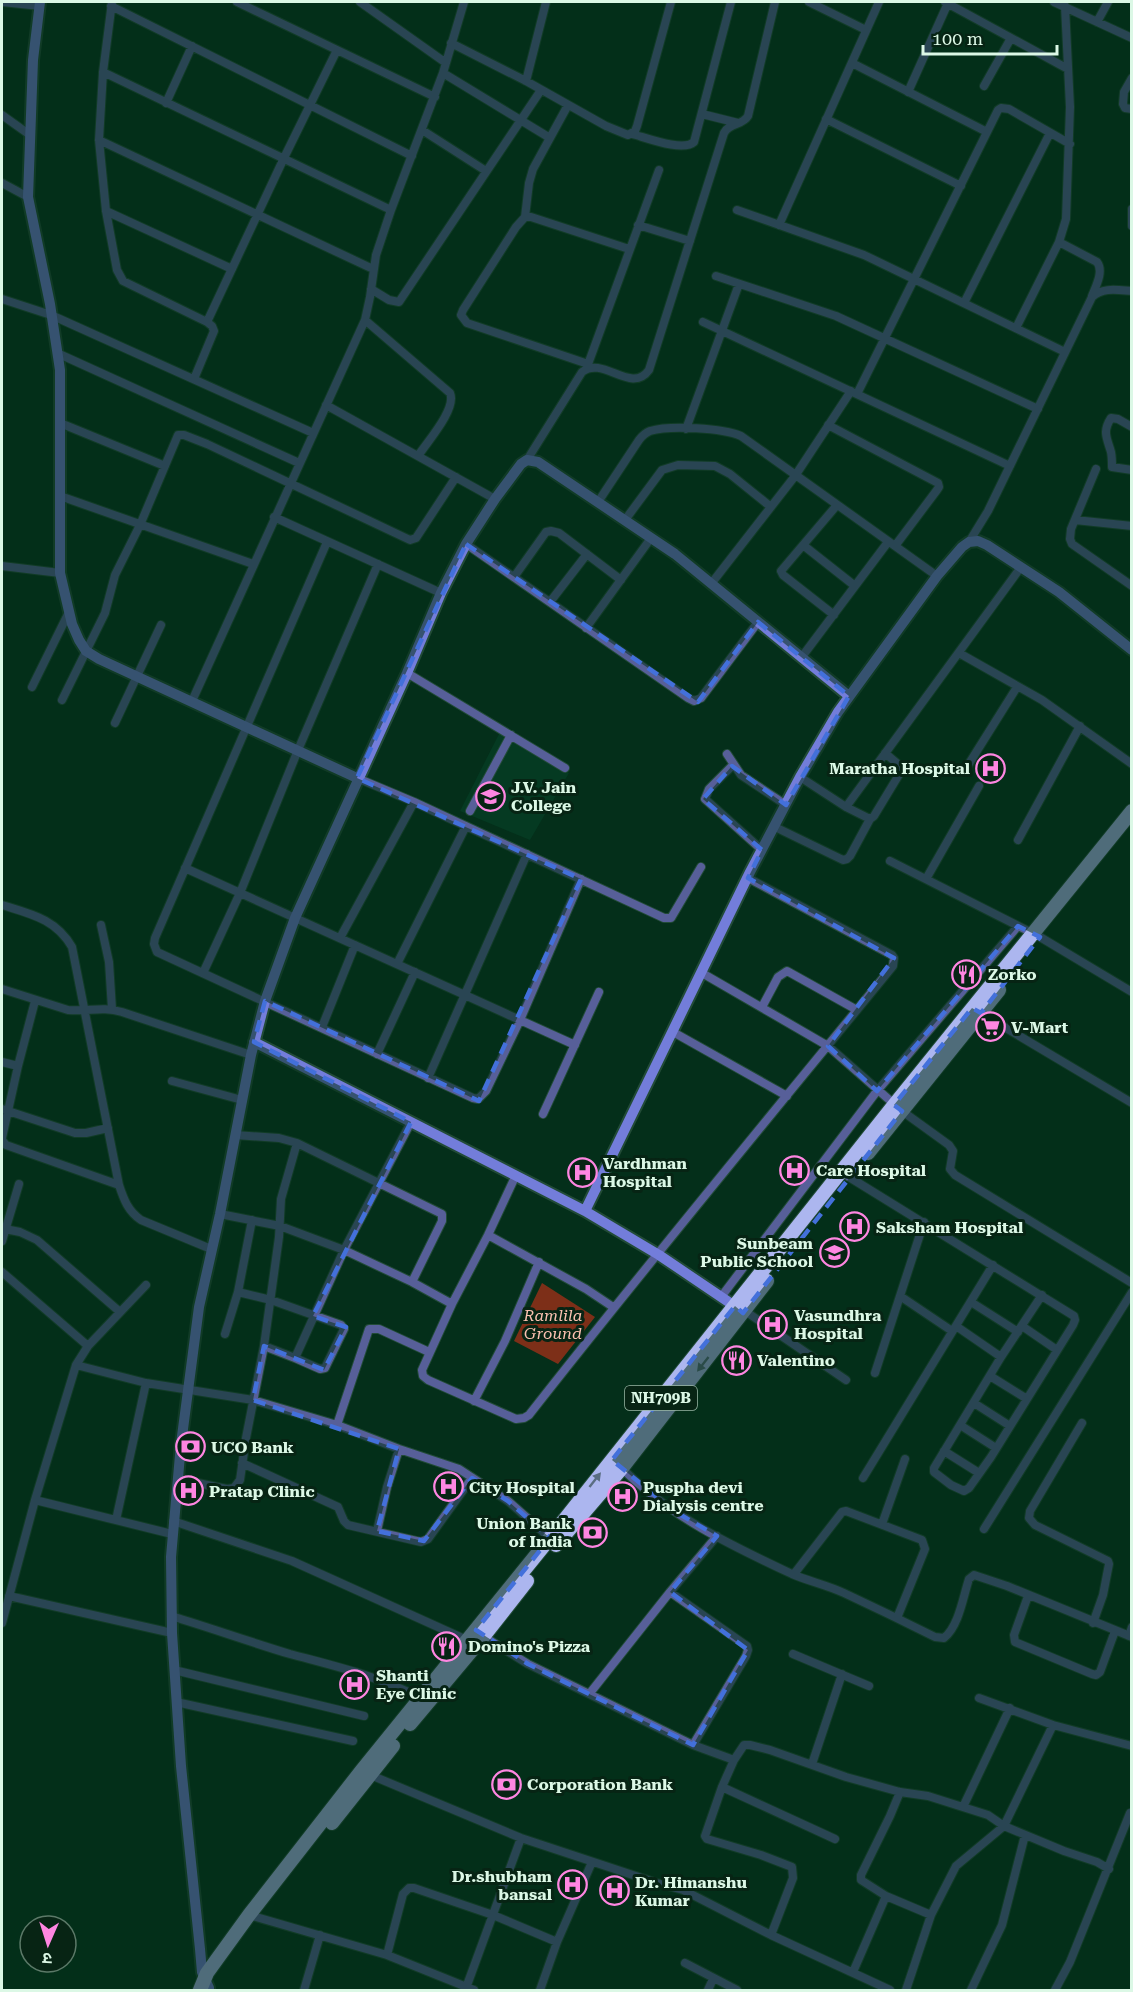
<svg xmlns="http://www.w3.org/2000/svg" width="1133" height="1992" font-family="'Roboto Serif','Noto Sans Devanagari',serif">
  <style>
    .built { fill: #053a22 }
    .green { fill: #7d2f18 }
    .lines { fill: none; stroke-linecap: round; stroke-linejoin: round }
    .street-casing { stroke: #224b37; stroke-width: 10 }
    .secondary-casing { stroke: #224b37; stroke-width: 14 }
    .highway-casing { stroke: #224b37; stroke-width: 16 }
    .street { stroke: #575f99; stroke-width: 8 }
    .secondary { stroke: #737dda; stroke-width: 10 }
    .highway { stroke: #acb6ef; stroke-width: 14 }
    .oneway { fill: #5a6d82 }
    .marked { fill: none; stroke: #4370db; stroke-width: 4.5; stroke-dasharray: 12 8; stroke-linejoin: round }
    .labels { text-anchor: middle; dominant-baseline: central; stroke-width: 6; stroke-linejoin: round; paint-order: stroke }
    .shield { fill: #072414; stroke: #9cb8a7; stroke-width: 1.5 }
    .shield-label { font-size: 15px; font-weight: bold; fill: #dcf8e6 }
    .poi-label { font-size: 16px; font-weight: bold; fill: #dcf8e6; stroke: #072414; text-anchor: start }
    .park-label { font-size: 16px; font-style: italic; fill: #fcc2b1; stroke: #072414 }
  </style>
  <rect width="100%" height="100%" fill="#042f1a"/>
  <path class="built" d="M500 732 569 773 530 840 460 811Z"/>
  <path class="green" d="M542 1283 595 1317 558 1364 514 1341Z"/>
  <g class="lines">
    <defs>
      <path id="street" d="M2 2 40 6
        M112 2 103 72 99 140 106 211 117 270 123 281 207 322
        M237 2 435 97
        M360 2 446 63
        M809 2 866 30
        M945 2 1068 69
        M1054 2 1132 38
        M111 6 412 156
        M1097 22 1108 2
        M451 43 526 81 606 126 628 135 635 131 637 126 671 2
        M852 63 987 132
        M103 72 391 210
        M443 73 550 138
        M1132 78 1124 92 1123 104 1125 108 1132 109
        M526 81 546 2
        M984 86 1011 38
        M908 92 948 3
        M166 103 192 46
        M702 114 738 123
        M2 115 30 135
        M826 119 961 186
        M422 130 486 171
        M632 134C647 138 683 152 694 142L731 2
        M99 140 373 269
        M2 183 28 197
        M1132 209V226
        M737 210 864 255 1065 352
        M106 211 232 269
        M525 217 529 183 533 169 568 105
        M638 225 690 241
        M779 225 879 2
        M1059 242 1097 262C1104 271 1096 286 1092 296
        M716 276 836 316 1038 409
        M371 289 389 300 399 302 541 90
        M2 299 51 315 313 433
        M964 303 1050 133
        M365 320 450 393C457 409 427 442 418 456
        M703 322 1010 466
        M1016 328 1059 242 1066 219 1070 107 1065 6
        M57 353 299 463
        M588 364 467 323 461 315 463 310 516 227 525 217H531L629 249
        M587 367 659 170
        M194 379 214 331 212 326 207 322 283 160 337 50
        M857 394 998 110 1001 108 1009 109 1070 144
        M326 405 495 499
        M60 423 165 466
        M828 425 938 483 939 487 937 490 895 546
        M1132 427 1118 419 1111 418C1102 432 1107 438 1111 452 1112 457 1112 462 1112 467L1132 470
        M686 429 739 284
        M527 460 582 372C603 355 631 395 649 370L724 133C730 122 742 126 748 116L775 2
        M1096 469 1071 529 1070 539 1072 544 1132 586
        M60 496 253 564
        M598 502 639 440C642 436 645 433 650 431 670 425 723 428 741 436L937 576
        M274 517 441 593
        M625 520 662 470 678 465 715 466 730 474 771 507
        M1075 520 1132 526
        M327 542 155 938 154 944 157 952 473 1098 478 1099 486 1091 520 1020 581 879
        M969 542 988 511 1092 297C1103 287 1117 290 1132 291
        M466 544 688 698 694 701 701 698 758 622
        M803 545 855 586
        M2 566 60 573
        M514 577 546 532 551 531 559 533 621 580
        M711 584 795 476 851 391
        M550 602 587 554
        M834 615 783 575 781 571 837 505
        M586 628 651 538
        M959 653 1042 700 1132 764
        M801 658 888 542
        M407 673 565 768
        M32 687 69 612
        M62 700 105 613 115 575 140 525 178 435H184L207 444 410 540 416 538 456 477
        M192 701 365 320 370 297 376 255 391 210 443 73 464 2
        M115 723 161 625
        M727 754 741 775 786 805
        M733 765 709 789 705 799 762 850
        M965 770 1017 687
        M800 777 846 807 870 819 874 816 900 773 899 765 885 753
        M357 778 414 802 664 918H671L701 867
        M846 807 1021 567
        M470 811 511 735
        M775 827 843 860 847 859 850 856 870 819
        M1018 840 1080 726
        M890 861 1040 937 1132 992
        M185 868 575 1045
        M926 879 979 786
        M2 905C31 914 56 919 72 947L119 1185C124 1200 128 1211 141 1220L211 1249
        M101 925 109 962 112 1009
        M340 938 414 802
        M397 964 466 826
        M203 973 240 893 298 750 378 564
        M702 973 828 1046 902 1111 949 1145 953 1151 950 1169 955 1175 1132 1283
        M2 989 68 1010C89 1012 101 1006 122 1012L251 1055
        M762 1007 778 977 787 971 857 1010
        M979 1012 1132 1103
        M322 1027 355 945
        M673 1032 787 1096
        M377 1054 415 972
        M2 1062 18 1066 35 1001
        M18 1066 8 1111 75 1133H86L108 1128
        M428 1078 527 854
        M172 1081 242 1100
        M2 1109 8 1111 2 1138
        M543 1114 599 992
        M235 1135 279 1138 297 1143 442 1214V1221L412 1282
        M2 1140 6 1145 119 1185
        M516 1175 488 1235 452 1304 422 1370 423 1376 428 1380 516 1419 524 1418 529 1415C648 1263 771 1115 893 966L894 958 892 955 748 878
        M849 1177 1074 1316 1075 1320 1073 1325 991 1457 969 1488 964 1491 951 1485 934 1472V1468L1001 1357 956 1326
        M220 1214 280 1226 344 1250 412 1282 452 1304
        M252 1220 238 1292 271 1300 341 1325 344 1329 325 1368 320 1369 295 1358
        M5 1229 20 1232 37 1240 120 1312
        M488 1235 586 1289 613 1307
        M2 1241 19 1184
        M2 1272 88 1346
        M900 1296 952 1331
        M721 1297 877 1091 1018 926
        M971 1302 1018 1332
        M745 1311 846 1380
        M1022 1326 1057 1350
        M225 1334 238 1292
        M264 1346 295 1358 344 1250 411 1122
        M1001 1357 1042 1295
        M76 1365 88 1346 146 1285
        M875 1373 924 1222
        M990 1376 1027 1399
        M474 1401 505 1341 539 1262
        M974 1403 1010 1426
        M1082 1423 1030 1511 1029 1518 1035 1525 1108 1561 1109 1564 1103 1595 1093 1623
        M337 1425 369 1329H379L429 1352
        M960 1425 996 1448
        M944 1451 979 1473
        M242 1463 338 1507 344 1521 348 1525 421 1542 428 1539 472 1478
        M621 1467C667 1515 732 1546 792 1574 808 1581 827 1585 844 1593 874 1607 905 1622 935 1637L944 1638C959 1626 963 1597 969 1579L974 1575 1007 1586 1132 1637
        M863 1478 993 1265
        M178 1479 227 1489 234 1488 240 1480 246 1438 264 1346 279 1237 281 1199 297 1143
        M35 1500 172 1534
        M116 1520 146 1383
        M173 1521 292 1561 469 1641
        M882 1524 905 1459
        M984 1529 1132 1292
        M377 1531 387 1487 399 1449
        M794 1574 842 1512 846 1511 922 1540 925 1549 897 1618
        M670 1592 747 1646 748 1650 746 1656 693 1745
        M9 1596 172 1633
        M1028 1596 1014 1635 1015 1642 1092 1674 1096 1675 1100 1672 1115 1631
        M171 1616C211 1628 250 1642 290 1654 334 1666 379 1676 420 1698
        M2 1623 35 1500 76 1365 146 1383 253 1400 337 1425 399 1449 459 1469 508 1501 550 1538
        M481 1635 528 1664 693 1745 734 1760 744 1745H750L770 1750 846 1777 900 1792 928 1796 988 1815 1004 1826 1064 1851 1097 1862 1109 1869
        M1129 1636 1132 1627
        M793 1654 869 1686
        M174 1670 364 1716
        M590 1693 670 1592 717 1536
        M979 1698 1053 1725
        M176 1702 353 1741
        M734 1760 722 1787 705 1836 707 1839 761 1855 792 1867 793 1878 771 1935
        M812 1764 842 1674
        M368 1774 521 1838 657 1883 683 1890 771 1935 890 1990
        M722 1787 835 1839
        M900 1792 890 1816 861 1875V1880L886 1896 931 1915 956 1866 1004 1826 1053 1725 1132 1746
        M963 1807 1010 1708
        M249 1915 387 1955 474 1990
        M387 1955 403 1894 409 1888H414L493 1915 557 1942
        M685 1963 737 1990
        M853 1972 886 1896
        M466 1988 521 1838
        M304 1990 320 1935
        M540 1990 557 1942 592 1862
        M708 1990 713 1979
        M906 1990 931 1915
        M971 1990 1002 1925 1025 1835
        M1055 1990 1070 1962 1130 1813"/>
      <path id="secondary" d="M40 2 33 60 28 197 50 304 60 370V573L72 624 79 640 86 651 99 659 357 778
        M254 1042 585 1211 750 872 800 777 838 712 937 576 962 547 969 542 978 541 987 545 1059 592 1132 650
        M585 1211 659 1255 739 1309
        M209 1988 202 1972 200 1949 181 1766 172 1633 171 1557 181 1444 199 1307 220 1214 251 1055 265 1001 295 918 407 673 441 593 466 544 495 499 521 464 527 460 538 462 675 554 849 696"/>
      <path id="highway" d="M868 1153 999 990
        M556 1545 622 1468 767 1281
        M410 1724 483 1637 527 1581
        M332 1823 393 1746
        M200 1990 207 1973 249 1915 362 1770 550 1538 894 1105 1132 811"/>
    </defs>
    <use href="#street" class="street-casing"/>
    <use href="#secondary" class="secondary-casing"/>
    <use href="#highway" class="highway-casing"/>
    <use href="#street" class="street"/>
    <use href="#secondary" class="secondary"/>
    <use href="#highway" class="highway"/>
  </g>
  <defs><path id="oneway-solid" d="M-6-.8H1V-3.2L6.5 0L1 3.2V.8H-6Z" transform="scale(1.5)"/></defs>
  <g class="oneway">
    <use href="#oneway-solid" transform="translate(703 1364) rotate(128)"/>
    <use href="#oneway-solid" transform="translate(595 1480) rotate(-52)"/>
  </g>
  <path d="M0 0H1133V1992H0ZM466 544 698 702 758 622 849 696 786 805 732 766 703 799 762 850 748 878 894 958 828 1046 877 1091 1018 926 1040 937 981 1013 972 1008 894 1105 902 1111 743 1313 735 1306 612 1460 674 1511 717 1536 670 1592 748 1650 693 1745 528 1664 476 1630 550 1538 508 1501 472 1478 424 1541 377 1531 399 1449 253 1400 264 1346 324 1370 346 1327 313 1316 411 1122 254 1042 265 1001 479 1101 581 879 357 778Z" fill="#042f1a" fill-opacity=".55" fill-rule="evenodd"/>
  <path class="marked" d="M466 544 698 702 758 622 849 696 786 805 732 766 703 799 762 850 748 878 894 958 828 1046 877 1091 1018 926 1040 937 981 1013 972 1008 894 1105 902 1111 743 1313 735 1306 612 1460 674 1511 717 1536 670 1592 748 1650 693 1745 528 1664 476 1630 550 1538 508 1501 472 1478 424 1541 377 1531 399 1449 253 1400 264 1346 324 1370 346 1327 313 1316 411 1122 254 1042 265 1001 479 1101 581 879 357 778Z"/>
  <defs>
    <symbol id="hospital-ring" viewBox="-11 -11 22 22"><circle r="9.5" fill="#072414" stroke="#fe86e1" stroke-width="1.5"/><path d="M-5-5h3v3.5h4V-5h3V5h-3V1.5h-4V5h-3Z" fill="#fe86e1"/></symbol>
    <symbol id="university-ring" viewBox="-11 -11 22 22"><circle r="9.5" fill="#072414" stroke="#fe86e1" stroke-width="1.5"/><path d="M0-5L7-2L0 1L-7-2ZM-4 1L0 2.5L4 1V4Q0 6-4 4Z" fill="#fe86e1"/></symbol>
    <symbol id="restaurant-ring" viewBox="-11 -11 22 22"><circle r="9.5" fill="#072414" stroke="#fe86e1" stroke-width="1.5"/><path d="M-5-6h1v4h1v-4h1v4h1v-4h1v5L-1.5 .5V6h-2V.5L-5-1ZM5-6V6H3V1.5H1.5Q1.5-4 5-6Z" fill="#fe86e1"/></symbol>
    <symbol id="supermarket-ring" viewBox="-11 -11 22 22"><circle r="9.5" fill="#072414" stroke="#fe86e1" stroke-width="1.5"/><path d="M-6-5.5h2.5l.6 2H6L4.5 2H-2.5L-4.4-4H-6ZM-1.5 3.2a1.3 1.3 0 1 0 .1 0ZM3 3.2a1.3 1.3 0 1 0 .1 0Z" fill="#fe86e1"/></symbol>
    <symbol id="school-ring" viewBox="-11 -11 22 22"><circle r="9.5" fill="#072414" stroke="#fe86e1" stroke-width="1.5"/><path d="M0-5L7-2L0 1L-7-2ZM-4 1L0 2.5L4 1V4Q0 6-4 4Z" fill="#fe86e1"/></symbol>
    <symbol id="bank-ring" viewBox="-11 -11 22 22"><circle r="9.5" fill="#072414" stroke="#fe86e1" stroke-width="1.5"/><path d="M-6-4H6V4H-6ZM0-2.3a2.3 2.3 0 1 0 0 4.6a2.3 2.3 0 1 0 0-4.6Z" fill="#fe86e1"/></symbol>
  </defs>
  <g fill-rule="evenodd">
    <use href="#hospital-ring" x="974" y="752" width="33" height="33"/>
    <use href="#university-ring" x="474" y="780" width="33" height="33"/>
    <use href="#restaurant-ring" x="950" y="958" width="33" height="33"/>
    <use href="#supermarket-ring" x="974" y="1010" width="33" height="33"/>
    <use href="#hospital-ring" x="778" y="1154" width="33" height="33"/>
    <use href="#hospital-ring" x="566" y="1156" width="33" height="33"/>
    <use href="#hospital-ring" x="838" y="1210" width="33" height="33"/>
    <use href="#school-ring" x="818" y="1236" width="33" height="33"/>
    <use href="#hospital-ring" x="756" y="1308" width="33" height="33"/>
    <use href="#restaurant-ring" x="720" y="1344" width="33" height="33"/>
    <use href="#bank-ring" x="174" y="1430" width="33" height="33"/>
    <use href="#hospital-ring" x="432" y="1470" width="33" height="33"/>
    <use href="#hospital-ring" x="172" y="1474" width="33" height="33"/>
    <use href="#hospital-ring" x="606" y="1480" width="33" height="33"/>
    <use href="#bank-ring" x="576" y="1516" width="33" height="33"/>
    <use href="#restaurant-ring" x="430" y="1630" width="33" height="33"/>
    <use href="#hospital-ring" x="338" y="1668" width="33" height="33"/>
    <use href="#bank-ring" x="490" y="1768" width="33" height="33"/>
    <use href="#hospital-ring" x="556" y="1868" width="33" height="33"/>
    <use href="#hospital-ring" x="598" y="1874" width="33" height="33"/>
  </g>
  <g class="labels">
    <rect class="shield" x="625" y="1386" width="72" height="24" rx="4.5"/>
    <g class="shield-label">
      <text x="661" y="1398">NH709B</text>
    </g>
    <g class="poi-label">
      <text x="970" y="768" text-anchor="end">Maratha Hospital</text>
      <text x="511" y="787">J.V. Jain<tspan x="511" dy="18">College</tspan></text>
      <text x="988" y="974">Zorko</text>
      <text x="1011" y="1027">V-Mart</text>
      <text x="603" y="1163">Vardhman<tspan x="603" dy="18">Hospital</tspan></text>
      <text x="816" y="1170">Care Hospital</text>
      <text x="876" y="1227">Saksham Hospital</text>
      <text x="813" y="1243" text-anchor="end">Sunbeam<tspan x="813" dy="18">Public School</tspan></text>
      <text x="794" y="1315">Vasundhra<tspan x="794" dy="18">Hospital</tspan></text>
      <text x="757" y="1360">Valentino</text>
      <text x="211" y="1447">UCO Bank</text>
      <text x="469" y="1487">City Hospital</text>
      <text x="643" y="1487">Puspha devi<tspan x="643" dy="18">Dialysis centre</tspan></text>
      <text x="209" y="1491">Pratap Clinic</text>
      <text x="572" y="1523" text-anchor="end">Union Bank<tspan x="572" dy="18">of India</tspan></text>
      <text x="468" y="1646">Domino's Pizza</text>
      <text x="376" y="1675">Shanti<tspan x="376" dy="18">Eye Clinic</tspan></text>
      <text x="527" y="1784">Corporation Bank</text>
      <text x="552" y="1876" text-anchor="end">Dr.shubham<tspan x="552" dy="18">bansal</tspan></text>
      <text x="635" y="1882">Dr. Himanshu<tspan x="635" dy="18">Kumar</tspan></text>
    </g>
    <g class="park-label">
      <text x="553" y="1315">Ramlila<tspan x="553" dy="18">Ground</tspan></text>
    </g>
  </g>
  <rect width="1133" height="1992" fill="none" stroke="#dcf8e6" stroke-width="6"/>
  <g transform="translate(48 1944) rotate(183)"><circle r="28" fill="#072414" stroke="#5c7968" stroke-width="1.5"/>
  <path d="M0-4.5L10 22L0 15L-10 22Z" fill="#fe86e1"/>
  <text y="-9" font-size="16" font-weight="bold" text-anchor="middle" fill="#dcf8e6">उ</text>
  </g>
  <path d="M923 45v9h134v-9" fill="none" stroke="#dcf8e6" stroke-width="3"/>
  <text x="932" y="45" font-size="18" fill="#dcf8e6" stroke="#072414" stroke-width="4.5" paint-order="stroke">100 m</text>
</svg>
